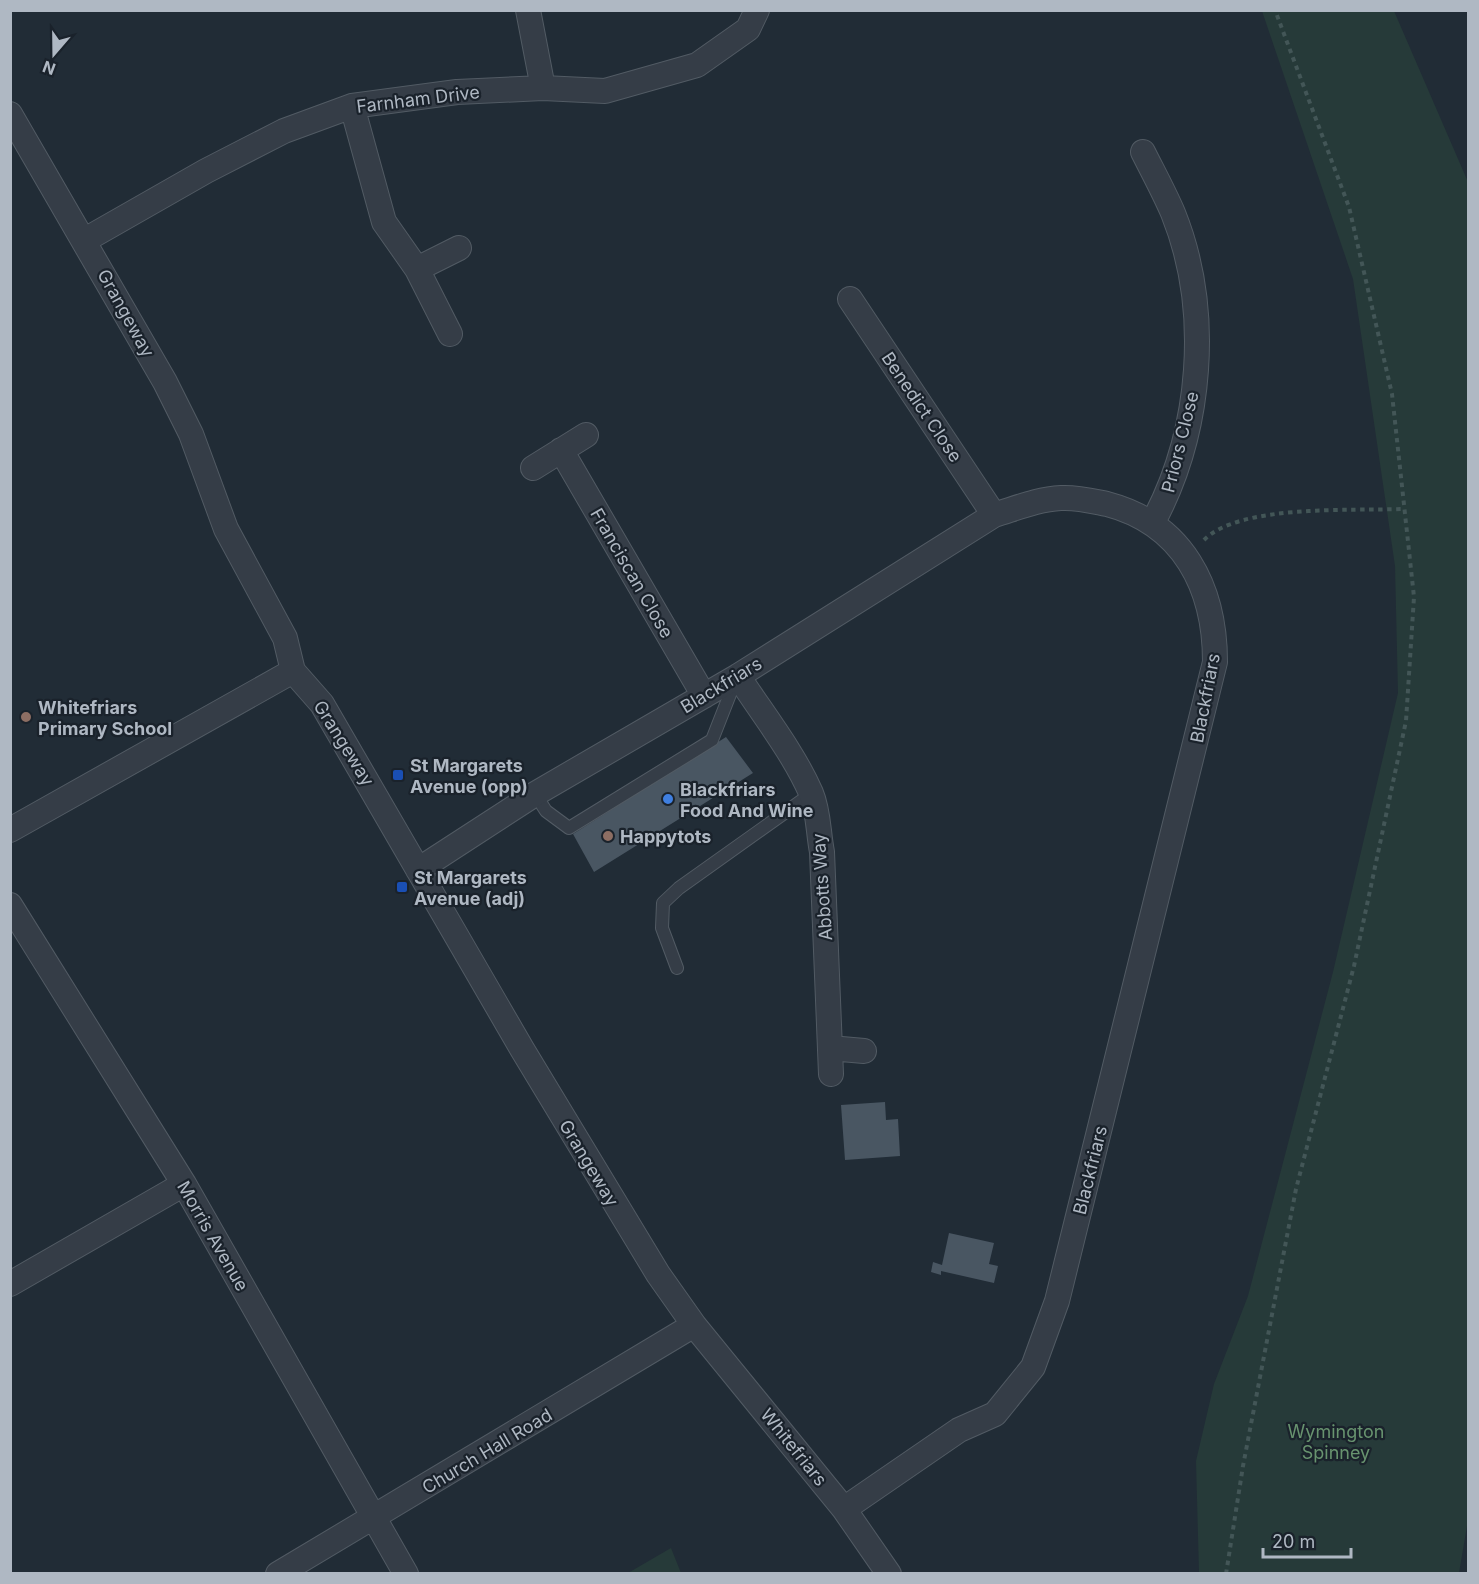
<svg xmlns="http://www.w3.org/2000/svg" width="1479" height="1584" font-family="Inter,sans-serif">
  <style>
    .green { fill: #263a39 }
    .building { fill: #495662 }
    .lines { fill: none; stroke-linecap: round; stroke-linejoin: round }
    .service-casing { stroke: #525b64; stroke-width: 14 }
    .minor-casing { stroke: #525b64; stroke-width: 26 }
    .path { stroke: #435657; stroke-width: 4; stroke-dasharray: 4.5 4.5; stroke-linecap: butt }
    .service { stroke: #353d47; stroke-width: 12 }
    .minor { stroke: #353d47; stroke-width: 24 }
    .education-dot { fill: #8d6e63; stroke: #1a222b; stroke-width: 2 }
    .transit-dot { fill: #1a4fb4; stroke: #1a222b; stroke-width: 2 }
    .shop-dot { fill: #3f7fe0; stroke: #1a222b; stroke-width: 2 }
    .labels { text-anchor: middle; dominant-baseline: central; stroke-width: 4.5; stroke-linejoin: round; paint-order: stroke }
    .street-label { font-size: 18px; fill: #afb8c3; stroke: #1a222b }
    .poi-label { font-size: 18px; font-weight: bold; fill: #afb8c3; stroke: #1a222b; text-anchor: start }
    .park-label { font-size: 18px; fill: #68936f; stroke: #1a222b }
  </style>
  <rect width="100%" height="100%" fill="#212c36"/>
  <path class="green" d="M1262 11H1394L1468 182V1520L1459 1573H1199L1196 1461 1214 1384 1248 1296 1333 972 1398 693 1395 566 1353 279Z
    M671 1548 681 1573H628Z"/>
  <path class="building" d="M726 737 753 773 594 872 573 834Z
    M885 1102 886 1120 898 1119 900 1156 845 1160 841 1105Z
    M949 1233 994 1243 989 1264 998 1266 994 1283 941 1271V1275L931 1272 933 1262 942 1265Z"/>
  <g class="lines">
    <defs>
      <path id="service" d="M535 794 546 811 569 828 712 740 736 679
        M677 968 662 928 663 903 679 888 811 794"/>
      <path id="minor" d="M528 10 543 88
        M352 106 384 222 417 269 450 334
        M10 114 165 382 191 434 226 529 285 638 293 671 322 704 522 1049 658 1274 694 1325 844 1509 889 1574
        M1143 152C1153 172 1164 192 1173 213 1212 310 1202 431 1153 522
        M85 240 206 171 284 131 352 106 457 92 543 88 605 91 697 65 748 29 757 10
        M417 269 459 248
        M850 299 994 515
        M561 450 704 696
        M533 468 586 435
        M738 676C762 713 793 752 811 793 819 812 818 832 822 852L831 1074
        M10 830 293 671
        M418 870 535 794 738 676 994 515C1017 508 1038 499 1061 498 1077 497 1092 501 1107 504 1183 524 1215 587 1215 662L1057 1301 1033 1367 995 1414 959 1430 844 1509
        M10 905 184 1184 406 1574
        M830 1048 864 1051
        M10 1284 184 1184
        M278 1574 694 1325"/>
    </defs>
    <use href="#service" class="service-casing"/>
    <use href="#minor" class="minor-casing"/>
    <path class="path" d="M1204 540C1239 504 1353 511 1403 509
      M1226 1574 1243 1466 1296 1189 1354 966 1406 721 1414 597 1392 394 1349 207 1275 10"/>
    <use href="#service" class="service"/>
    <use href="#minor" class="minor"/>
  </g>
  <g class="education-dot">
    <circle cx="26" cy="717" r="6"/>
    <circle cx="608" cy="836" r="6"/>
  </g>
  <g class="transit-dot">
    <rect x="392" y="769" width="12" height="12" rx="3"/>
    <rect x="396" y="881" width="12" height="12" rx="3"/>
  </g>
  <circle class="shop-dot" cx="668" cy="799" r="6"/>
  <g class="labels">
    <g class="street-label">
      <text transform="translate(418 99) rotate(-7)">Farnham Drive</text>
      <text transform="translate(126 313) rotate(61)">Grangeway</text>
      <text transform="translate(922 407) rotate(56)">Benedict Close</text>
      <text transform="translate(1180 442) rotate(-76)">Priors Close</text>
      <text transform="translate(632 573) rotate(60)">Franciscan Close</text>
      <text transform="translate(721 685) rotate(-31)">Blackfriars</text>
      <text transform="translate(1205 698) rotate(-79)">Blackfriars</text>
      <text transform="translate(344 743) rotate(58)">Grangeway</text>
      <text transform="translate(822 887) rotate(-94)">Abbotts Way</text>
      <text transform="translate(589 1163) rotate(59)">Grangeway</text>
      <text transform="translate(1090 1170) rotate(-76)">Blackfriars</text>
      <text transform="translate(213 1236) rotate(60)">Morris Avenue</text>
      <text transform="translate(794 1447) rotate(51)">Whitefriars</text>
      <text transform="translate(487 1451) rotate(-31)">Church Hall Road</text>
    </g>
    <g class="poi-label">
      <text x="38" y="707">Whitefriars<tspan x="38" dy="21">Primary School</tspan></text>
      <text x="410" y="765">St Margarets<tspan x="410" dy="21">Avenue (opp)</tspan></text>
      <text x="680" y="789">Blackfriars<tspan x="680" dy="21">Food And Wine</tspan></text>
      <text x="620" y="836">Happytots</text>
      <text x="414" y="877">St Margarets<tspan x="414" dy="21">Avenue (adj)</tspan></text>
    </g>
    <g class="park-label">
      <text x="1336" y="1431">Wymington<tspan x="1336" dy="21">Spinney</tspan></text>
    </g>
  </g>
  <rect width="1479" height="1584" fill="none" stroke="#afb8c3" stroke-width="24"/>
  <g transform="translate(54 54) rotate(200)" stroke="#1a222b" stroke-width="4.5" paint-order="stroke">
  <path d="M0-4.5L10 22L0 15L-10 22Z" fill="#afb8c3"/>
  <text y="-9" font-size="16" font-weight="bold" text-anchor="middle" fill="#afb8c3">N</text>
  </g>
  <path d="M1263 1548v9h88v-9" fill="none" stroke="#afb8c3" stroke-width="3"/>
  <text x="1272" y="1548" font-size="18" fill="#afb8c3" stroke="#1a222b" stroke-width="4.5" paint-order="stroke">20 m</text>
</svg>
